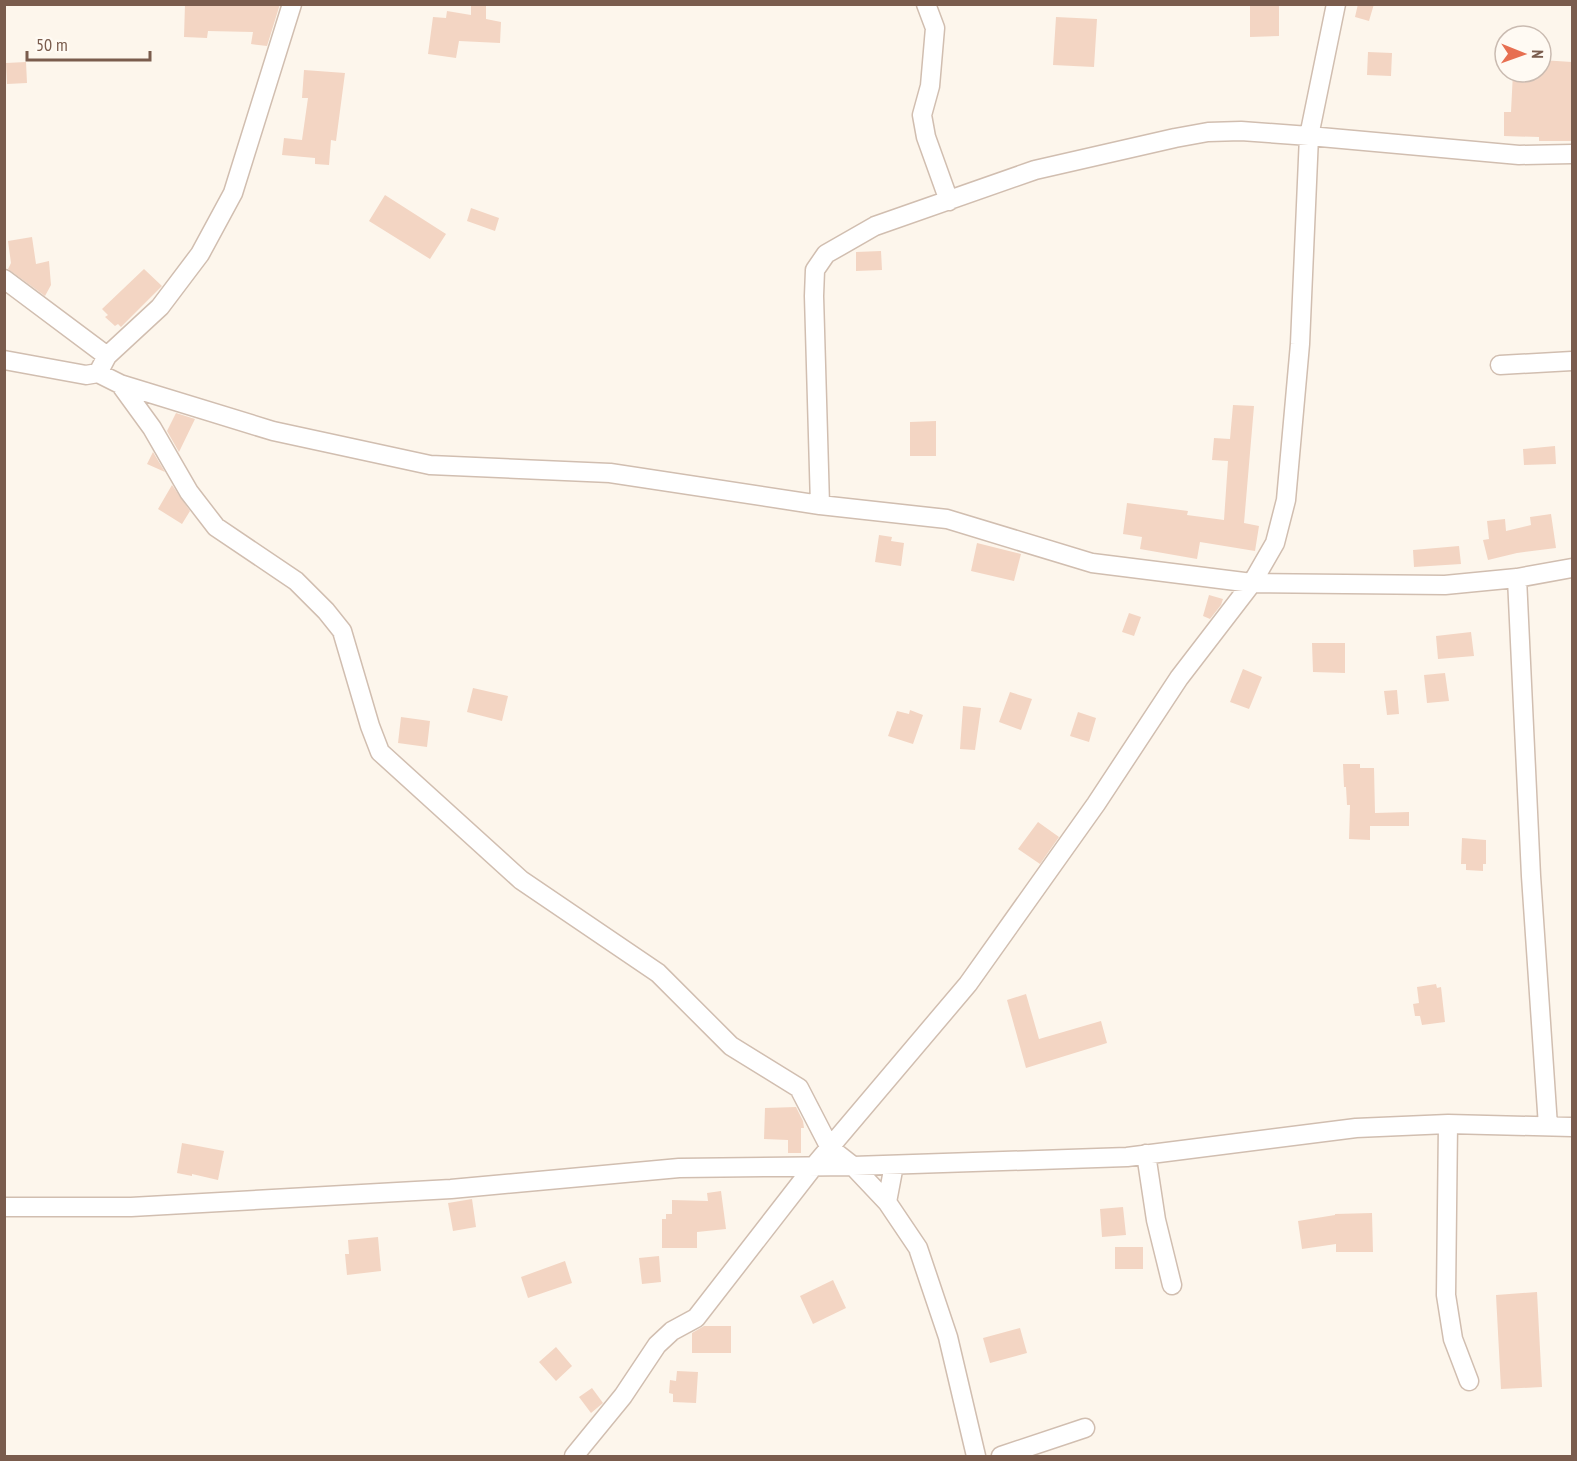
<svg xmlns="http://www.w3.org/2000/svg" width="1577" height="1461" font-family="'PT Sans Narrow',sans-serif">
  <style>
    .building { fill: #f3d5c3 }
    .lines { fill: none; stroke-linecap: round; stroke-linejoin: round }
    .minor-casing { stroke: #d1beb0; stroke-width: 21 }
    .minor { stroke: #fff; stroke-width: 18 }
  </style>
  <rect width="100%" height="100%" fill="#fdf6ec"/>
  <path class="building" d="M185 4H280L267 46 251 44 253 32 208 31 207 38 184 37Z
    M471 4 486 5V19L501 22 500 43 459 41 456 58 428 54 433 17 446 18 447 11 471 15Z
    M1250 4 1279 6V36L1250 37Z
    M1358 4H1374L1369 21 1355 17Z
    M1056 17 1097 19 1094 67 1053 65Z
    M1368 52 1392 53 1391 76 1367 75Z
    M1541 60 1572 62V141H1539V137L1504 136V112H1511L1513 72H1541Z
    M26 62 27 83 7 84 6 63Z
    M304 70 345 73 336 141 331 140 329 165 315 164V158L282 155 284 138 302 140 308 98H302Z
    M385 195 446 234 430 259 369 221Z
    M471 208 499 218 495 231 467 221Z
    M32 237 36 264 49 261 51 285 45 296 8 269 11 263 8 241Z
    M881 251 882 270 856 271V252Z
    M144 269 162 286 121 327 118 324 115 326 105 317 108 315 102 309Z
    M1233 405 1254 406 1244 523 1259 526 1255 551 1200 542 1197 559 1140 549 1142 537 1123 534 1127 503 1188 511 1187 515 1224 520 1228 461 1212 460 1214 438 1230 439Z
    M176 413 195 419 179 452 167 431Z
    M936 421V456H910V422Z
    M1555 446 1556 464 1524 465 1523 449Z
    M153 452 165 472 147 464Z
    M172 485 190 511 182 524 158 509Z
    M1551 514 1556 548 1517 553 1488 560 1483 540 1489 539 1487 521 1505 519 1506 531 1531 525 1530 517Z
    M879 535 892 537 891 541 904 543 901 566 875 562Z
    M977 543 1021 554 1014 581 971 571Z
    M1459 546 1461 564 1414 567 1413 550Z
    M1209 595 1223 599 1221 605 1210 619 1203 616Z
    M1129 613 1141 617 1134 636 1122 632Z
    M1471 632 1474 656 1438 659 1436 636Z
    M1312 643H1345V673L1313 672Z
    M1243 669 1262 677 1249 709 1230 702Z
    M1445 673 1449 701 1427 703 1424 675Z
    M473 688 508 696 502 721 467 712Z
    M1397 690 1399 714 1387 715 1384 691Z
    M1010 692 1032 699 1021 730 999 722Z
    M963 706 981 708 975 750 960 749Z
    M910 710 923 715 913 744 888 736 897 711 909 714Z
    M1078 712 1096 718 1089 742 1070 736Z
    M401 717 430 721 427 747 398 743Z
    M1343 764H1360V768H1374L1375 813 1409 812V826H1370V840L1349 839 1350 805H1347L1346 787H1344Z
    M1038 822 1059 837 1040 864 1018 849Z
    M1462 838 1486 840V864H1483V871L1466 870V864H1461Z
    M1436 984 1437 988 1441 987 1445 1022 1422 1025 1420 1016H1415L1413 1004 1419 1003 1417 987Z
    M1026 994 1039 1039 1101 1021 1107 1043 1026 1068 1007 1000Z
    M796 1107 803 1121 804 1128H801V1153H788V1140L764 1139 765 1108Z
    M182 1143 224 1151 218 1180 192 1174V1176L177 1173Z
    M721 1191 726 1229 697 1232V1248H662V1219H666V1214H672V1200L708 1201 707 1193Z
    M472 1199 476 1227 453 1231 448 1203Z
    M1123 1207 1126 1235 1102 1237 1100 1209Z
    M1372 1213 1373 1252H1336V1244L1302 1249 1298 1221 1335 1215V1214Z
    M378 1237 381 1271 347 1275 345 1254H349L348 1240Z
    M1115 1247H1143V1269H1115Z
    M659 1256 661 1282 642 1284 639 1258Z
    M565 1261 572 1283 528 1298 521 1277Z
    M833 1280 846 1308 813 1324 800 1296Z
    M1537 1292 1542 1387 1501 1389 1496 1295Z
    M704 1326H731V1353H692V1333Z
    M1020 1328 1027 1353 990 1363 983 1338Z
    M556 1347 572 1366 556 1381 539 1362Z
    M677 1371 698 1372 696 1403 673 1402V1394L669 1393 670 1380 676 1381Z
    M592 1388 603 1403 591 1413 579 1397Z"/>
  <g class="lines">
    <defs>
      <path id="minor" d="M926 4 935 28 930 86 922 115 926 137 949 201
        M4 279 107 356
        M4 360 86 375 98 373 120 384 273 431 430 465 610 473 820 505 947 519 1092 563 1252 583 1445 585 1517 578 1572 568
        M1500 365 1572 361
        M98 373 107 356 160 307 200 254 233 193 292 4
        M120 384 152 428 189 492 216 527 296 581 326 611 342 631 370 726 380 752 521 880 658 973 731 1046 799 1088 830 1148 853 1166 887 1202 918 1248 948 1337 976 1456
        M820 505 814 296 815 270 826 254 875 226 1035 170 1175 138 1208 132 1241 131 1309 136 1519 155 1572 154
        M1517 578 1531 876 1548 1126
        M1448 1124 1446 1295 1453 1339 1469 1381
        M1146 1154 1156 1220 1172 1285
        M887 1202 894 1165
        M4 1207H131L451 1189 679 1168 853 1166 1127 1157 1356 1128 1448 1124 1572 1127
        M574 1456 623 1396 657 1345 672 1331 696 1318 814 1166 968 984 1096 804 1179 678 1252 583 1275 543 1286 500 1300 344 1309 136 1336 4
        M1001 1456 1085 1428"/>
    </defs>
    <use href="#minor" class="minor-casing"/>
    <use href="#minor" class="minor"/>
  </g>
  <rect width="1577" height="1461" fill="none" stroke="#7a5c4d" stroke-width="12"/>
  <g transform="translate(1523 54) rotate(91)"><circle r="28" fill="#fffaf3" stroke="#cabbb1" stroke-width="1.5"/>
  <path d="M0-4.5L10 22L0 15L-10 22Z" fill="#e76f51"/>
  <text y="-9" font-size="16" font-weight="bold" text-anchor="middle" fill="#7a5c4d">N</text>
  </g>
  <path d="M27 51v9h123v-9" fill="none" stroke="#7a5c4d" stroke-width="3"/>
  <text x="36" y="51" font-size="18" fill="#7a5c4d" stroke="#fffaf3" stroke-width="4.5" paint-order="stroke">50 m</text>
</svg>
